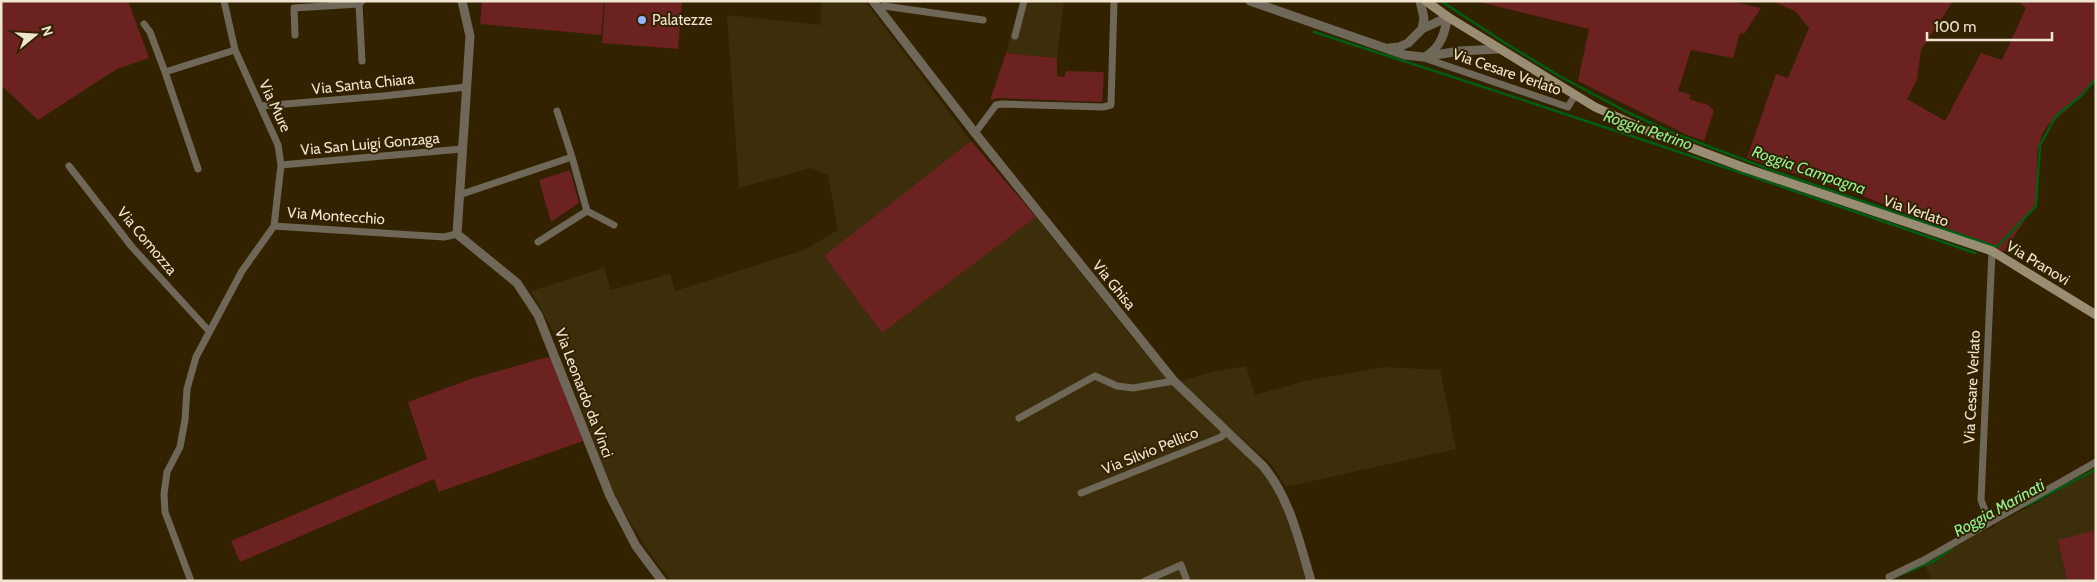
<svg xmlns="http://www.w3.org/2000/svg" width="2097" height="582" font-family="Cabin,sans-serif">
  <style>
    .built { fill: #3c2e0b }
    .green { fill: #6b2221 }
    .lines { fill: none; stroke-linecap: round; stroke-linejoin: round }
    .stream { stroke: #005d11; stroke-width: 2.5 }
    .minor { stroke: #6f6758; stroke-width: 7 }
    .tertiary { stroke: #6f6758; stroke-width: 9 }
    .secondary { stroke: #998d74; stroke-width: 9 }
    .poi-dot { fill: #95b6fd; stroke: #322200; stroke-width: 2 }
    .labels { text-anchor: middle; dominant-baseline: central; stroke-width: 4; stroke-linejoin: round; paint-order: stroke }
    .poi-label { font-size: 15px; fill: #efe5d1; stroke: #322200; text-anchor: start }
    .street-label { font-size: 15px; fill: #efe5d1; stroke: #322200 }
    .water-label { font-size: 16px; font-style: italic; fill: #90f492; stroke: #322200 }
  </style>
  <rect width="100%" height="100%" fill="#322200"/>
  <path class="built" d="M821 1H865L971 141 859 232 824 256 882 332 1036 217 1135 341 1173 384 1249 456 1273 485 1286 513 1306 581H671L646 548 615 497 585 418 558 340 531 291 604 268 611 290 670 274 675 291 804 250 838 230 828 175 811 168 739 188 727 15 821 25Z
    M1020 1H1064L1057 58 1006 53Z
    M1246 366 1255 395 1305 381 1384 367 1440 370 1456 449 1286 487 1272 465 1195 397 1181 381 1215 371Z
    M2096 468V530L2058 541 2067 581H1932L1924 563 1977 534 1994 527 1997 523 2037 503Z"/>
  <path class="green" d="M1 1H128L149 58 117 69 38 120 1 85Z
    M482 1H604L601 35 480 24Z
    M605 1H682L678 49 602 43Z
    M1476 1H1730L1761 8 1744 34 1740 33 1733 58 1691 50 1678 91 1691 95 1689 99 1708 105 1714 110 1704 141 1685 134 1578 81 1589 29Z
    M1772 1H1953L1921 50 1917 80 1907 99 1945 121 1981 53 2002 60 2026 8 2017 1H2096V80L2069 108 2049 124 2042 134 2037 153 2038 200 2004 252 1863 196 1747 158 1776 74 1788 78 1809 28 1795 11Z
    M1006 53 1057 58V76L1064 77 1066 71 1104 72 1102 102 999 98 990 100Z
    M971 141 1036 217 882 333 824 256Z
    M570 170 579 203 551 222 539 180Z
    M551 356 583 441 439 492 434 479 240 562 231 541 427 459 408 402 474 378Z
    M2096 530V581H2067L2058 540Z"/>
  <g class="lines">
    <path class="stream" d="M1441 1 1505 43 1561 77 1629 113 1671 132 1776 172 1997 247 2036 206 2040 145 2056 116 2081 96 2096 79
      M1314 32C1535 103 1756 177 1975 253
      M2026 506 2096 469
      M1895 577 1936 560 1952 548"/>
    <path class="minor" d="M224 1 235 50 278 145 281 165 274 226
      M359 4 362 61
      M879 9 884 6 983 20
      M144 24 150 32 165 72 235 50
      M295 35 294 8 359 4 362 1
      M1015 36 1024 1
      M1424 58 1568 107 1575 95
      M165 72 198 169
      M261 106 383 96 467 87
      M975 133 996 105 1002 104 1103 107 1111 105 1114 1
      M572 157 587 211 614 225
      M281 165 462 149
      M69 166 132 247 209 331
      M459 195 572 157 557 111
      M538 242 587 211
      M1992 251 1981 500 1986 513 1993 520
      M1019 418 1095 376 1117 386 1133 388 1174 381
      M1081 493 1221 437 1226 432
      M1889 577 1924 560 2096 462
      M191 581 165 512 164 494 167 472 180 447 185 420 187 389 196 357 242 271 274 226 444 237 457 234
      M1145 581 1181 565 1187 581"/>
    <path class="tertiary" d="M462 1 470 36 457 234 517 283 538 315 610 496 636 546 662 581
      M873 1 975 133 1174 381 1263 466C1290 498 1299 541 1311 581
      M1250 1 1405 55 1423 57 1460 51 1499 49
      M1420 1 1424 18 1422 29
      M1389 48 1399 47 1408 43 1422 29 1448 17
      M1428 55C1442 45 1444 33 1448 17"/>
    <path class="secondary" d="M1426 1 1448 17 1595 107 1657 135 1745 168 1992 251 2096 315"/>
  </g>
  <circle class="poi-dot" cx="642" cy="20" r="5"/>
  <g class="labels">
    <g class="poi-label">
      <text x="652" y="20">Palatezze</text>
    </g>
    <g class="street-label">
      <text transform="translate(1507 72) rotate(19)">Via Cesare Verlato</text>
      <text transform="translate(363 84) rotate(-6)">Via Santa Chiara</text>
      <text transform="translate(275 106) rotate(65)">Via Mure</text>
      <text transform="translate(370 144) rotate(-5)">Via San Luigi Gonzaga</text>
      <text transform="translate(1916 211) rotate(19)">Via Verlato</text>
      <text transform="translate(336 216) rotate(4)">Via Montecchio</text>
      <text transform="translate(147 241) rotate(50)">Via Comozza</text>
      <text transform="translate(2038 263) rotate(31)">Via Pranovi</text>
      <text transform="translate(1114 285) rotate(51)">Via Ghisa</text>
      <text transform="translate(1972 387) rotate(-87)">Via Cesare Verlato</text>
      <text transform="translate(584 393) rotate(69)">Via Leonardo da Vinci</text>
      <text transform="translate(1150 451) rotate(-22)">Via Silvio Pellico</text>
    </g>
    <g class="water-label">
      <text transform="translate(1648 130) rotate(19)">Roggia Petrino</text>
      <text transform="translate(1809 170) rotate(19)">Roggia Campagna</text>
      <text transform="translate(1999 508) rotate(-29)">Roggia Marinati</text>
    </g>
  </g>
  <rect width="2097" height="582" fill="none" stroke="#efe5d1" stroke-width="5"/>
  <g transform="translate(35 35) rotate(72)" stroke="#322200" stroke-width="4" paint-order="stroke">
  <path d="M0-4L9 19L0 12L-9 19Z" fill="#efe5d1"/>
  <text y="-8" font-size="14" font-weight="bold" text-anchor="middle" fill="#efe5d1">N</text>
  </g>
  <path d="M1927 32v8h125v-8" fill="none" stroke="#efe5d1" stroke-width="2.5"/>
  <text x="1934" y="32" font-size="15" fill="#efe5d1" stroke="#322200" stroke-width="4" paint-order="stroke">100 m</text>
</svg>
